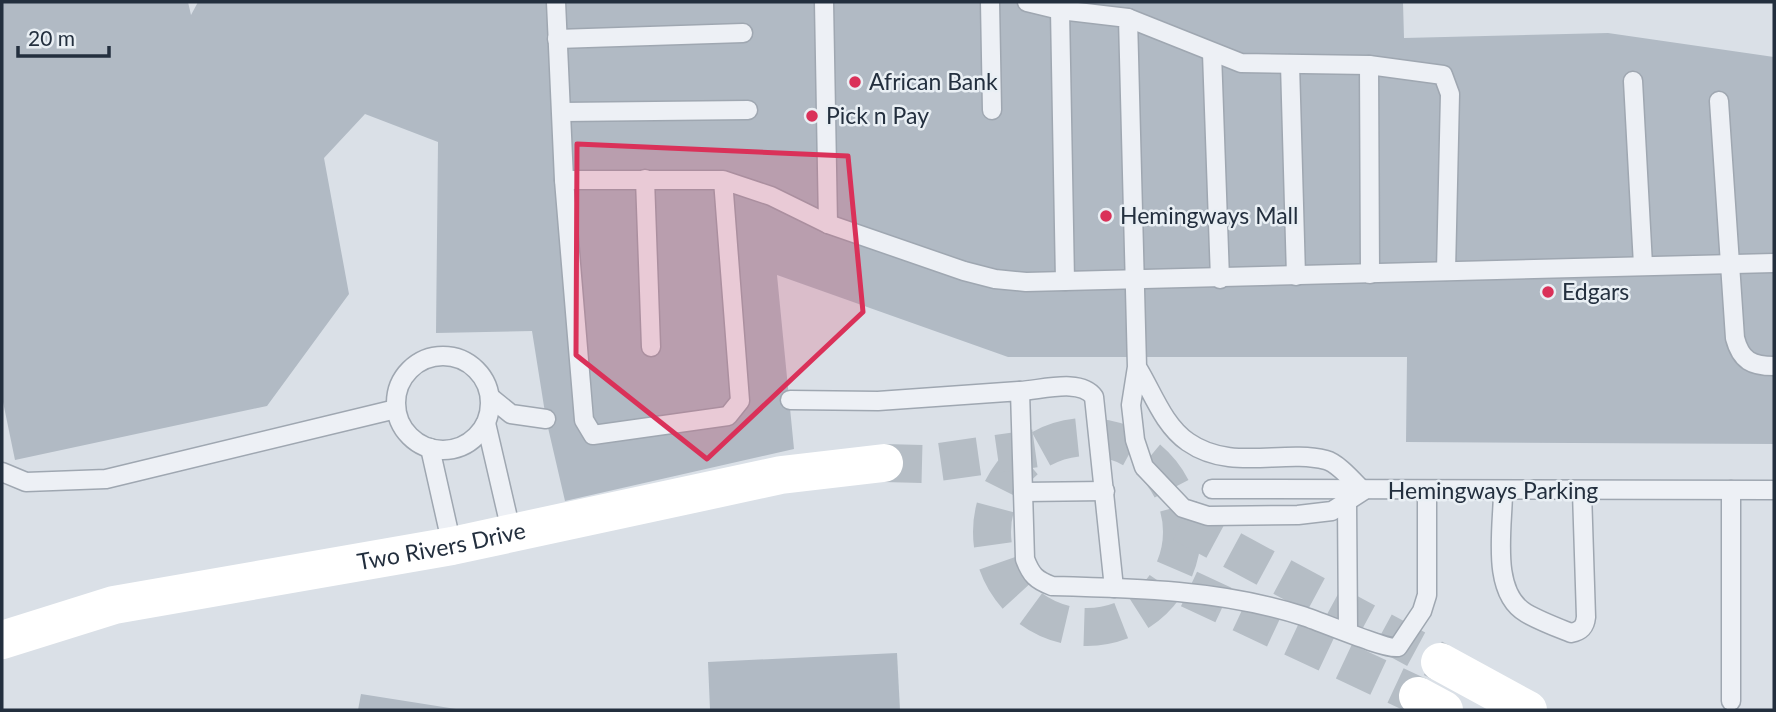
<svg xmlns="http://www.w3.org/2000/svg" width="1776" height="712" font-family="Lato,sans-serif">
	<rect width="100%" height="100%" fill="#dae0e7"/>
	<g fill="#b1bac4">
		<polygon points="2,2 188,2 191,15 198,2 1403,2 1404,38 1608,33 1774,57 1774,444 1406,442 1407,357 1008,357 777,275 794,449 565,501 546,419 532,331 436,333 438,142 365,114 324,158 349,294 267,406 15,460 2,397"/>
		<polygon points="897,653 900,710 710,710 708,662"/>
		<polygon points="361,694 456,709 456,710 358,710"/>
	</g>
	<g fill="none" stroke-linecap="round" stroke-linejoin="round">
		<g stroke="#b5bdc5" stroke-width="38" stroke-dasharray="38 19" stroke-linecap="butt">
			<circle cx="1087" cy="532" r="95"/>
			<polyline points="884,463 925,464 1045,447"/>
			<polyline points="1182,523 1440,662"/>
			<polyline points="1189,589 1418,696"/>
		</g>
		<g stroke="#9fa7b1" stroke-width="21">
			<g id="service">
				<polyline points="556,2 564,180"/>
				<polyline points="824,2 828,224"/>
				<polyline points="990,2 992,110"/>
				<path d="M1027,2L1060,10L1128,18L1137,367L1131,405L1135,440L1144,467L1183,508L1208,516L1298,515L1332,511L1363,491C1354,482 1338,463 1326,460C1282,449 1231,472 1188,442C1163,425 1152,391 1137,367"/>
				<polyline points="1060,10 1065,281"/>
				<polyline points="1128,18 1241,63 1369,65 1443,75 1450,94 1446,271"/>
				<polyline points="557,39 743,33"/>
				<polyline points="1212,53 1220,279"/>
				<polyline points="1290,64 1296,276"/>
				<polyline points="1369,65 1370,274"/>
				<polyline points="1633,81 1643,265"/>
				<path d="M1719,101L1735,338C1741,361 1752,366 1774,366"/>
				<polyline points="562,112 748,110"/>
				<polyline points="645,179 651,347"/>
				<polyline points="723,180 740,401 728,416 593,435 584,420 564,180 723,180 771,196 828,224 964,271 995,279 1026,282 1774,263"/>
				<circle cx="443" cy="403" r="47"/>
				<path d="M1020,391C1041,390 1081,378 1094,397L1114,588"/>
				<polyline points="490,397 511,414 546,419"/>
				<path d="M790,400L878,401L1020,391L1025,559C1031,575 1036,580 1052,586C1135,588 1222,590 1303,616C1319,621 1389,651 1398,647L1422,611L1427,595V491"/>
				<polyline points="486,423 511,531"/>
				<polyline points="430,448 452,546"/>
				<polyline points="2,472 26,482 106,479 396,409"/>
				<polyline points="1212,489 1774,490"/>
				<polyline points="1731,490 1731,701"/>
				<path d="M1503,491C1503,527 1490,592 1526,613C1540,621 1556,627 1571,633C1581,631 1585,627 1586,617L1582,492"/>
				<polyline points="1023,492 1105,491"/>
				<polyline points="1347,502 1348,631"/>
			</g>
		</g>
		<use href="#service" stroke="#edf0f5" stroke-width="18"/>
		<g stroke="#fff" stroke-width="38">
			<path id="s1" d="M2,640L114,605L452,546L781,475L884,463"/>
			<polyline points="1440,662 1528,710"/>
			<polyline points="1418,696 1444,710"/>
		</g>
	</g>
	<path fill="#da3159" fill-opacity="0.2" stroke="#da3159" stroke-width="5" stroke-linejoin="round" d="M577,144L848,156L863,312L707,459L576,355Z"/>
	<g fill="#da3159" stroke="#e9eff4" stroke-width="2.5">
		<circle cx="855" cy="82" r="7"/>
		<circle cx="812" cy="116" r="7"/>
		<circle cx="1106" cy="216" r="7"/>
		<circle cx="1548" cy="292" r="7"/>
	</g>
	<g text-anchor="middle" stroke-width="5" stroke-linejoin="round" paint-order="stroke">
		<g font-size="23" fill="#232f3e" stroke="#e9eff4" text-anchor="start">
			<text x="869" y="90">African Bank</text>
			<text x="826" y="124">Pick n Pay</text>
			<text x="1120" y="224">Hemingways Mall</text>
			<text x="1562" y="300">Edgars</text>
		</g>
		<g font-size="23" fill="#232f3e" stroke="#e9eff4">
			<text x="1493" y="499">Hemingways Parking</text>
			<text dy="8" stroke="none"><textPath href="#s1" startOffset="450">Two Rivers Drive</textPath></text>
		</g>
	</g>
	<rect width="1776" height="712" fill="none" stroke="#232f3e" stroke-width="7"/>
	<path d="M18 46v10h91v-10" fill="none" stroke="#232f3e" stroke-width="3.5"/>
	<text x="28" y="46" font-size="21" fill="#232f3e" stroke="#e9eff4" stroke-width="5" paint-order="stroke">20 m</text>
</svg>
